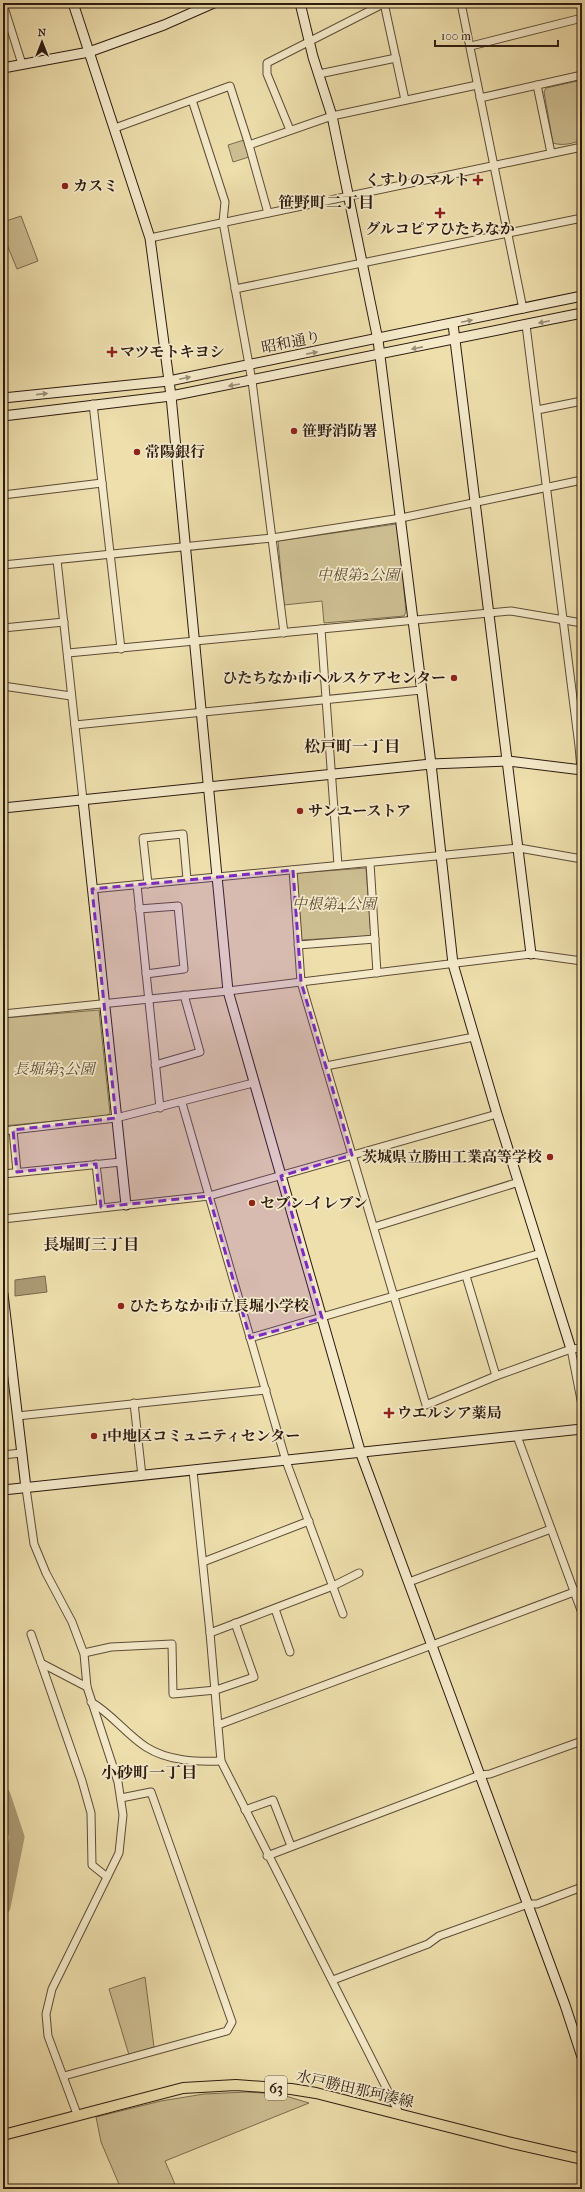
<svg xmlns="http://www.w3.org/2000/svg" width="585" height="2192" font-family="'IM FELL French Canon','Noto Serif JP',serif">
	<rect width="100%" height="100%" fill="#eedfad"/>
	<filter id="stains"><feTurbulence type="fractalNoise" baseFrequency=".005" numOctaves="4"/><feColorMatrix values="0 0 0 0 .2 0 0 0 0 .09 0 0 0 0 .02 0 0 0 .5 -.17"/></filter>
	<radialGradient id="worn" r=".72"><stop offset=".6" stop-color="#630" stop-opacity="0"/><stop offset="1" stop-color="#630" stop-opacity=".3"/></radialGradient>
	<g fill="#cdbe92" stroke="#7c6c50">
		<path d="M582,80L581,139C575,144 561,146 553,143L544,92L546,88Z"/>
		<polygon points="244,140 249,157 233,162 228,145"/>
		<polygon points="21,216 38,261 17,269 3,235 3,222"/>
		<polygon points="396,524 398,527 406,612 404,616 324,623 322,601 284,605 278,541"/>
		<polygon points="366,868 371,936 301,940 297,873"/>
		<polygon points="99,1010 110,1113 106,1116 3,1126 3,1018"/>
		<polygon points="145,1977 154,2047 129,2055 109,1989"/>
		<polygon points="247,2092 279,2094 309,2103 165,2161 177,2189 121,2189 101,2142 96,2117 161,2101 204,2094"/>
	</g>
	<polygon fill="#ac9c77" stroke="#79684d" points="45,1276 47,1292 15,1296 15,1280"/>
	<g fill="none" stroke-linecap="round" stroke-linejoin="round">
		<polyline stroke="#ac9c77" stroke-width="15" points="3,1795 17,1837 3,1907"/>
		<g stroke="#5c4c36" stroke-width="9">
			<g id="street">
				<polyline points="384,3 405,100"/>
				<polyline points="461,3 523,309"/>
				<polyline points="3,4 22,64"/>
				<polyline points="471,46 582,18"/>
				<polyline points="319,74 396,58"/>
				<polyline points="537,85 551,153"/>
				<polyline points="480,98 582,75"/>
				<polyline points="192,100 225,202 223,222 252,381 284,633"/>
				<polyline points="115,128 230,86 249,145"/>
				<polyline points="290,130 267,74 267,63 385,3"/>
				<polyline points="268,213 249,145 332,116 477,85"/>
				<polyline points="150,238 582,147"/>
				<polyline points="235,289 582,218"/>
				<polyline points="526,325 579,746 581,769"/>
				<polyline points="93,404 121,649"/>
				<polyline points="537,410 582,401"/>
				<polyline points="3,495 102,483"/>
				<polyline points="57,560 83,800"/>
				<polyline points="3,565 272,538 401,518 582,480"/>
				<polyline points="3,628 64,622"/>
				<polyline points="321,629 338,865"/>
				<polyline points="68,653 511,611 582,623"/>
				<polyline points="3,686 71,696"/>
				<polyline points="75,725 421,690"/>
				<polyline points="370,863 377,973"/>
				<polyline points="293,870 301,982 426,1405 496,1376 571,1349 582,1348"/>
				<polyline points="148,884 143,838 183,834 187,879"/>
				<polyline points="137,885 160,1108"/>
				<polyline points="92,889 519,848 582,859"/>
				<polyline points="139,909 178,906 184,969 146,974"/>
				<polyline points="298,945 375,939"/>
				<polyline points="3,1014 228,991 531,954 582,961"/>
				<polyline points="155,1065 200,1052 184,995"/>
				<polyline points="326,1066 474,1037"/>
				<polyline points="182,1103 286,1461 343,1614"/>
				<polyline points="13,1130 17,1172"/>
				<polyline points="3,1131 116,1118 253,1083"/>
				<polyline points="96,1164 101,1207"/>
				<polyline points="3,1174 121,1162"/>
				<polyline points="3,1219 209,1196 497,1114"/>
				<polyline points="374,1227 519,1182"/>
				<polyline points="466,1276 496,1376"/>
				<polyline points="250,1338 541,1253"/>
				<polyline points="571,1349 582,1405"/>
				<polyline points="134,1403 142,1476"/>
				<polyline points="17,1416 266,1390"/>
				<polyline points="517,1436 582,1613"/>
				<polyline points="3,1455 21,1453"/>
				<polyline points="193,1471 210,1633 221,1761 400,2115"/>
				<polyline points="26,1488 34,1544 46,1573 72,1622 84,1654 87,1687 118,1782 123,1815 119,1853 52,1989 46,2014 48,2036 77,2114"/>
				<polyline points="203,1562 309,1521"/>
				<polyline points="409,1582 551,1529"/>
				<polyline points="275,1609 290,1652"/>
				<polyline points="210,1633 333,1586 359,1573"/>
				<polyline points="31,1634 82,1781 91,1813 92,1865 107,1877"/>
				<polyline points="84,1653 111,1647 172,1644 173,1694 216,1690 254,1677 235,1623"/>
				<polyline points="41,1663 87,1687"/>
				<path d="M91,1702C112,1714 126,1734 146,1747C168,1761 196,1762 221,1761"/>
				<polyline points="218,1725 582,1589"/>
				<polyline points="245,1810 273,1800 291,1846"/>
				<polyline points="267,1856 480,1775 490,1774 582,1741"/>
				<polyline points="333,1980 428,1944 439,1936 528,1904 537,1904 582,1887"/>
				<polyline points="64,2076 227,2031 232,2022 151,1792 121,1798"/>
			</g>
		</g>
		<g stroke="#2c1b0f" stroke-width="11">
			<g id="secondary">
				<polyline points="73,3 150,238 171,396 228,991 361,1454 565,2005 582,2057"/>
				<polyline points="300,3 313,57 332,116 378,340 431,764 453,964 497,1114 571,1349"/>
				<polyline points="3,68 89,52 164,25 214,3"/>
				<polyline points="453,324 531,954"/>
				<polyline points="3,398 169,381 582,296"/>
				<polyline points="3,416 171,396 582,313"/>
				<polyline points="83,800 126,1205"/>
				<polyline points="3,808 431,764 508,761 582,770"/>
				<polyline points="3,1294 26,1488"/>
				<polyline points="3,1490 582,1429"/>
			</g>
		</g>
		<g stroke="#2c1b0f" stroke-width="12">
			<polyline id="primary" points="3,2135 183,2088 236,2085 291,2089 316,2093 508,2142 582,2159"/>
		</g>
		<use href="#street" stroke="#f4eaca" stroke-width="7"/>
		<use href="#secondary" stroke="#f4eaca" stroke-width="9"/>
		<use href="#primary" stroke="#eedfad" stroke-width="10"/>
	</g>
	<defs><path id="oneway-solid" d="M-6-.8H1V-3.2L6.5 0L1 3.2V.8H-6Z"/></defs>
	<g fill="#9a8d76">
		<use href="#oneway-solid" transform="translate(467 321) rotate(-12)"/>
		<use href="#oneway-solid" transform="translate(544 322) rotate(168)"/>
		<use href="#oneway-solid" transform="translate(417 348) rotate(169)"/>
		<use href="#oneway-solid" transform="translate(312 353) rotate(-11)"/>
		<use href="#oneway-solid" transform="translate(185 378) rotate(-12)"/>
		<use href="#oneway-solid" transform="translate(234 385) rotate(170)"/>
		<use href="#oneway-solid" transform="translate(42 394) rotate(-6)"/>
	</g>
	<path fill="#7b2cbf" fill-opacity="0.2" stroke="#7b2cbf" stroke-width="3" stroke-dasharray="8 5" stroke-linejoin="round" d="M293,870L301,982L352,1155L281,1176L322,1318L250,1338L209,1196L101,1207L96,1164L17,1172L13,1130L116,1118L92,889Z"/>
	<g fill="#8f2418" stroke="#f4eaca" stroke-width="1.5">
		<path d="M476 174h4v4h4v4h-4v4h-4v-4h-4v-4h4z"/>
		<circle cx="65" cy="186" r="4"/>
		<path d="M438 207h4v4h4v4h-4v4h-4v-4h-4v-4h4z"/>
		<path d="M110 346h4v4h4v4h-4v4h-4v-4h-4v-4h4z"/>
		<circle cx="294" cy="431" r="4"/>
		<circle cx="137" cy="452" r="4"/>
		<circle cx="454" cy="678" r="4"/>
		<circle cx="300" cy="811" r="4"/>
		<circle cx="550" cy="1157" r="4"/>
		<circle cx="252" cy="1203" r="4"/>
		<circle cx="121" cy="1306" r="4"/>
		<path d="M387 1407h4v4h4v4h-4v4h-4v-4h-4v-4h4z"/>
		<circle cx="94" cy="1436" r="4"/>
	</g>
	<g text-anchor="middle" stroke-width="3.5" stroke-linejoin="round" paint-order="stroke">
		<rect fill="#f4eaca" stroke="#685947" stroke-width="1" x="265" y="2076" width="22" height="24" rx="3"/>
		<g font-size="14" font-weight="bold" fill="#2c1b0f">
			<text x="276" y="2093">63</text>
		</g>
		<g font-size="15" font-weight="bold" fill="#2c1b0f" stroke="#f4eaca" text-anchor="start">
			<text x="470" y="185" text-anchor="end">くすりのマルト</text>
			<text x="73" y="191">カスミ</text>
			<text x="440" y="234" text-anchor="middle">グルコピアひたちなか</text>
			<text x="120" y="357">マツモトキヨシ</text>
			<text x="302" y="436">笹野消防署</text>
			<text x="145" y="457">常陽銀行</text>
			<text x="446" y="683" text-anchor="end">ひたちなか市ヘルスケアセンター</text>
			<text x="308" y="816">サンユーストア</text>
			<text x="542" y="1162" text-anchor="end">茨城県立勝田工業高等学校</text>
			<text x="260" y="1208">セブン-イレブン</text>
			<text x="129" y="1311">ひたちなか市立長堀小学校</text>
			<text x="397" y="1418">ウエルシア薬局</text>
			<text x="102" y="1441">1中地区コミュニティセンター</text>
		</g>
		<g font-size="15" fill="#2c1b0f" stroke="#f4eaca">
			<text transform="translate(291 342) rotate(-11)" y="5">昭和通り</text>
			<text transform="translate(355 2089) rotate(13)" y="5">水戸勝田那珂湊線</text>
		</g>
		<g font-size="15" font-style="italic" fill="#5c4c36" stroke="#f4eaca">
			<text x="358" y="580">中根第2公園</text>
			<text x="334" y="909">中根第4公園</text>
			<text x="54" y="1074">長堀第3公園</text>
		</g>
		<g font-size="16" font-weight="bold" fill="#2c1b0f" stroke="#f4eaca">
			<text x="326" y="208">笹野町二丁目</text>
			<text x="352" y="752">松戸町一丁目</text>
			<text x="91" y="1250">長堀町三丁目</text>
			<text x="149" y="1778">小砂町一丁目</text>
		</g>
	</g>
	<rect width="585" height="2192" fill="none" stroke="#eedfad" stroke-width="16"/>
	<rect x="4" y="4" width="577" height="2184" fill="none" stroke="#2c1b0f" stroke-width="2"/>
	<rect x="8" y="8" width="569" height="2176" fill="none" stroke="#2c1b0f"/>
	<g transform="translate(42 42)" stroke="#f4eaca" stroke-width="3" paint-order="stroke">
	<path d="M0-3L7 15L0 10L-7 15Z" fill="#2c1b0f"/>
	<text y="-6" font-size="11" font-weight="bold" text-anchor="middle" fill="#2c1b0f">N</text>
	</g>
	<path d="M435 40v6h123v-6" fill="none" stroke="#2c1b0f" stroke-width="2"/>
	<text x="441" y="40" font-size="12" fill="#2c1b0f" stroke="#f4eaca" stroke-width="3" paint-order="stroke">100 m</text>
	<rect width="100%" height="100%" filter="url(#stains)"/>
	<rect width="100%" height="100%" fill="url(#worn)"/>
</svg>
